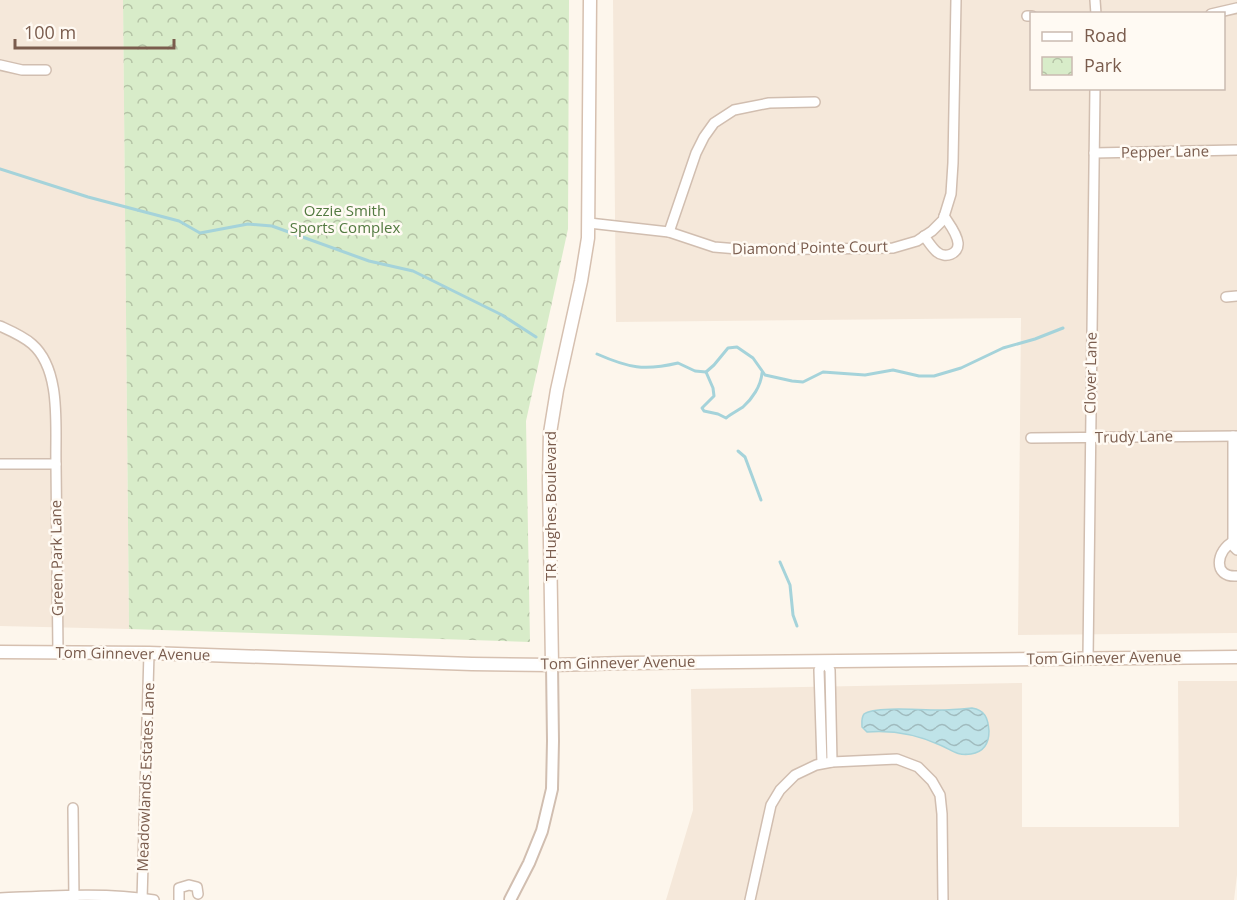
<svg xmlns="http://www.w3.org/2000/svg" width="1237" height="900" font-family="'Open Sans',sans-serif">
	<defs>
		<pattern id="park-crowns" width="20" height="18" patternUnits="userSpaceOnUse" patternTransform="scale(1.5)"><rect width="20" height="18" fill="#d8ecc9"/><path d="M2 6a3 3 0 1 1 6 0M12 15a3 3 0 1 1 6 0" fill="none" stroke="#b4c2a5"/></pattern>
		<pattern id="water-waves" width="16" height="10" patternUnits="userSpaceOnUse" patternTransform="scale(1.5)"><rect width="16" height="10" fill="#bfe3e8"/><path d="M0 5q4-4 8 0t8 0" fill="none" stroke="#a0bbbe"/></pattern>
	</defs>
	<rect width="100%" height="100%" fill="#fdf6ec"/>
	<g fill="#f5e8da" fill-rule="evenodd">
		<polygon points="0,0 123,0 129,629 0,626"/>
		<path d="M613,0H1237V633L1018,635L1021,318L616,322ZM1032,14H1224V88H1032Z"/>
		<polygon points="1178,681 1237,681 1237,875 1234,900 666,900 693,810 691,689 1022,683 1022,827 1179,827"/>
	</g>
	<polygon fill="url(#park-crowns)" points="123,0 569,0 568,229 526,421 530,642 129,629"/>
	<path fill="url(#water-waves)" stroke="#a5d3da" stroke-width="1.5" d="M972,708C985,710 988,718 989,731C989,744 984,752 971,754C956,756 952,750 940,745C918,735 892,730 867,732L862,727C862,723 861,718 864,714C874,706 924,710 939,710C950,710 961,709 972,708Z"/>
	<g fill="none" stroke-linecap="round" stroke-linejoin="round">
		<g stroke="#a5d3da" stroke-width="3">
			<polyline points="0,169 88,197 179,221 200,233 248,224 272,226 369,261 413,271 502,315 536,337"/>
			<path d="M597,354C629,368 644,371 678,363L695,371L706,372L714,365L728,348L737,347L753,358L765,375L792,381L803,382L823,372L865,375L893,370L919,376H934L961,368L1003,348L1035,339L1063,328"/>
			<path d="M706,372L713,388L714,396L702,408L704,411L718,414L726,418C731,414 737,411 743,407C752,399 761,386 762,373"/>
			<polyline points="738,451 745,457 761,500"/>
			<polyline points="780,562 790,585 793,615 797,626"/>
		</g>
		<g stroke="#d1beb0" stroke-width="12">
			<g id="minor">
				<polyline points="1095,0 1096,14"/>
				<polyline points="1211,14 1237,8"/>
				<polyline points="1027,16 1032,16"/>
				<polyline points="0,65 22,70 46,70"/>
				<polyline points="1094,153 1237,150"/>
				<polyline points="589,223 669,232 714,247 750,250 893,248 917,241 932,231 943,220 951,194 953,163 956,0"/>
				<polyline points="669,232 696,153 704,137 714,123 734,110 769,103 815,102"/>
				<path d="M924,236C928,241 932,248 937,252C945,259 959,254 958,243C957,233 949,224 944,216"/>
				<polyline points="1226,297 1237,296"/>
				<path d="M0,326C11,331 23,336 32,344C62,370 55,428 56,464H0"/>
				<polyline points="1233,436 1233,540 1234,547 1237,550"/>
				<polyline points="1031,438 1237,436"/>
				<polyline points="56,464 58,653"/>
				<path d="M1234,541C1216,550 1212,578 1237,576"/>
				<polyline points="1088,658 1095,88"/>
				<polyline points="822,763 819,670 824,661 830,670 832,762"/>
				<polyline points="73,808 74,900"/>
				<path d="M0,898C51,896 104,892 154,900"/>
				<polyline points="142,900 149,653"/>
				<polyline points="179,900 179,888 189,885 197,887 198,894"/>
				<polyline points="750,900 771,805 780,790 795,775 816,765 832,762 897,759 918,767 932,781 940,795 942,814 943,900"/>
			</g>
		</g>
		<g stroke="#d1beb0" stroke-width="14">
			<polyline id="tertiary" points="510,900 529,863 542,831 552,789 553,741 552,665"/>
		</g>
		<g stroke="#d6c0b0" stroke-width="15">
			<g id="secondary">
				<polyline points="0,652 149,653 472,664 552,665 626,663 1237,657"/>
				<polyline points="552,665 549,480 550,433 557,390 581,281 588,238 590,0"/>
			</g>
		</g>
		<use href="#minor" stroke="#fff" stroke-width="9"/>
		<use href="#tertiary" stroke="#fff" stroke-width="10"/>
		<use href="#secondary" stroke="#fff" stroke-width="12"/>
	</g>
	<g text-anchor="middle" stroke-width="5" stroke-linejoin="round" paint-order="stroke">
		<g font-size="15" fill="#7a5c4d" stroke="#fffaf3">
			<text transform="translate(1165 152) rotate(-1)" y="5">Pepper Lane</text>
			<text transform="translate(810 248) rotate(-1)" y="5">Diamond Pointe Court</text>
			<text transform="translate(1091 373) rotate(-89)" y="5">Clover Lane</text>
			<text transform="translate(1134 437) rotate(-1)" y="5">Trudy Lane</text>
			<text transform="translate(551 506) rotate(-90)" y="5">TR Hughes Boulevard</text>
			<text transform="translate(57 558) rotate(-91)" y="5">Green Park Lane</text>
			<text transform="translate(133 654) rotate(1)" y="5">Tom Ginnever Avenue</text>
			<text transform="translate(1104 658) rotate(-1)" y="5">Tom Ginnever Avenue</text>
			<text transform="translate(618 663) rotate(-1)" y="5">Tom Ginnever Avenue</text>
			<text transform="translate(146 777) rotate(-88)" y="5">Meadowlands Estates Lane</text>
		</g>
		<g font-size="15" fill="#537a41" stroke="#fffaf3">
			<text x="345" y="216">Ozzie Smith<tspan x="345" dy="17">Sports Complex</tspan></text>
		</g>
	</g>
	<rect x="1030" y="12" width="195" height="78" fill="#fffaf3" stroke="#cabbb1" stroke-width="1.5"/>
	<rect x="1042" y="32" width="30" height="9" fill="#ffffff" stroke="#cabbb1" stroke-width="1.5"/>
	<text x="1084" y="42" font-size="18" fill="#7a5c4d">Road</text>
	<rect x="1042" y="57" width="30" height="18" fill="url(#park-crowns)" stroke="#cabbb1" stroke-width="1.5"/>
	<text x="1084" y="72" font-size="18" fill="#7a5c4d">Park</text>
	<path d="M15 39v9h159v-9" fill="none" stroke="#7a5c4d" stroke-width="3"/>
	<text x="24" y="39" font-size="18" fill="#7a5c4d" stroke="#fffaf3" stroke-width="4.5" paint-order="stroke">100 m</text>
</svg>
